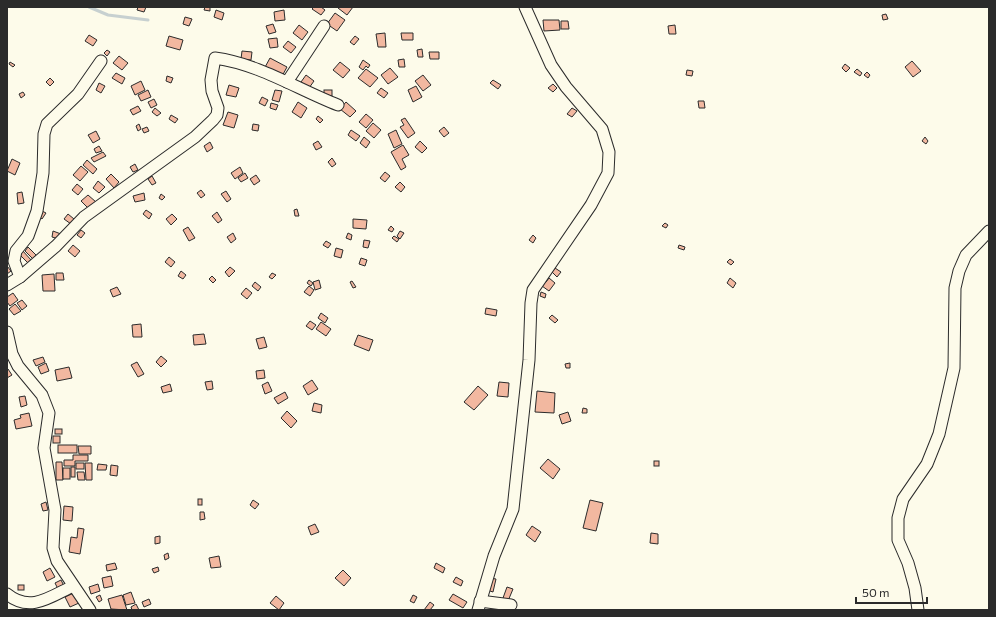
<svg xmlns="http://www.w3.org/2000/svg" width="996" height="617" font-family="Commissioner,sans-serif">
	<rect width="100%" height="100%" fill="#fdfbea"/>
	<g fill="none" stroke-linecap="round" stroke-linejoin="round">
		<polyline stroke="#c7d0d0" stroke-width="3" points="89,7 108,15 148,20"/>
	</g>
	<g fill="#f2b8a0" stroke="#2b2b2b">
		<polygon points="138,7 146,7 144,12 137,10"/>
		<polygon points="205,7 210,7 210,11 204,10"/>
		<polygon points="314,7 321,7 325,10 321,15 312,9"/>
		<polygon points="339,7 353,7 347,15 338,8"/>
		<polygon points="216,10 224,13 222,20 214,17"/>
		<polygon points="284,10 285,20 275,21 274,12"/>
		<polygon points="335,13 345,20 337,31 327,24"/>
		<polygon points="886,14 888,19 883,20 882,15"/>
		<polygon points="185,17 192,19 189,26 183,24"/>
		<polygon points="543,20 559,20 560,30 544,31"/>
		<polygon points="561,21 568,21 569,29 561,29"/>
		<polygon points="273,24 276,32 269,34 266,26"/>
		<polygon points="299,25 308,32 302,40 293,33"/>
		<polygon points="675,25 676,34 669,34 668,26"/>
		<polygon points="385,33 386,47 378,47 376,34"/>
		<polygon points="401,33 413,33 413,40 402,40"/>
		<polygon points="89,35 97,40 93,46 85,41"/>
		<polygon points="169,36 183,40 180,50 166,46"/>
		<polygon points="355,36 359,39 354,45 350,42"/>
		<polygon points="277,38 278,47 270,48 268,39"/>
		<polygon points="288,41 296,47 291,53 283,47"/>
		<polygon points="422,49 423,57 418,57 417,50"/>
		<polygon points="107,50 110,52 107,56 104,53"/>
		<polygon points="242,51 252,52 251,60 241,59"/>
		<polygon points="429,52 439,52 439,59 430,59"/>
		<polygon points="119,56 128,63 122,70 113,63"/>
		<polygon points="270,58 287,67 281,78 264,69"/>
		<polygon points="404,59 405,67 399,67 398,60"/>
		<polygon points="363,60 370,65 368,68 366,66 363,70 359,67"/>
		<polygon points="912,61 921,71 913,77 905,67"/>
		<polygon points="10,62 15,65 13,67 9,64"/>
		<polygon points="340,62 350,70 343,78 333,70"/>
		<polygon points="845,64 850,68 846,72 842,68"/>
		<polygon points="390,68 398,77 388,84 381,75"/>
		<polygon points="366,69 378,78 370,87 358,78"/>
		<polygon points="857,69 862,73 860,76 854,72"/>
		<polygon points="687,70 693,71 692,76 686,75"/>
		<polygon points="867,72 870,75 868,78 864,75"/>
		<polygon points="116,73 125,78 122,84 112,78"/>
		<polygon points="306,75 314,81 309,88 301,82"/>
		<polygon points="423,75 431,85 423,91 415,81"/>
		<polygon points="167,76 173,78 171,83 166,81"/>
		<polygon points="50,78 54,82 50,86 46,82"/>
		<polygon points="493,80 501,85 498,89 490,83"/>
		<polygon points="141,81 145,90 135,95 131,86"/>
		<polygon points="99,83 105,86 101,93 96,90"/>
		<polygon points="553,84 557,88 553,92 548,88"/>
		<polygon points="229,85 239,88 236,97 226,95"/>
		<polygon points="416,86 422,97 413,102 408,90"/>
		<polygon points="381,88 388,93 384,98 377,93"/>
		<polygon points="148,90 151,97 141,101 138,95"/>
		<polygon points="275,90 282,91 279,102 272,100"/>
		<rect x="324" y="90" width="8" height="6"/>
		<polygon points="23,92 25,95 21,98 19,94"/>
		<polygon points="262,97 268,100 265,106 259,103"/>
		<polygon points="154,99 157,105 151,108 148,102"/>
		<polygon points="698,101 704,101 705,108 699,108"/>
		<polygon points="298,102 307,108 301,118 292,112"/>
		<polygon points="346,102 356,111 350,117 340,109"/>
		<polygon points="271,103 278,105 276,110 270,108"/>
		<polygon points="138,106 141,111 133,115 130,110"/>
		<polygon points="155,108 161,113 157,116 152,112"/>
		<polygon points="572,108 577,111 572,117 567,114"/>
		<polygon points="228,112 238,115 234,128 223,125"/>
		<polygon points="366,114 373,120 366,128 359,122"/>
		<polygon points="171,115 178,119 175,123 169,119"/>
		<polygon points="318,116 323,120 320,123 316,119"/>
		<polygon points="405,118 415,133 408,138 400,127 404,125 401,120"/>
		<polygon points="373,123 381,130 374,138 366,131"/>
		<polygon points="139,124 141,129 138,131 136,126"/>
		<polygon points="253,124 259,125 258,131 252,130"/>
		<polygon points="147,127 149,131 144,133 142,129"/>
		<polygon points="444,127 449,133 444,137 439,131"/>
		<polygon points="351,130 360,136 356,141 348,135"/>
		<polygon points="396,130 402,144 394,148 388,134"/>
		<polygon points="96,131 100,139 93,143 88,135"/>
		<polygon points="364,137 370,142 366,148 360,143"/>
		<polygon points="925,137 928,141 926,144 922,141"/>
		<polygon points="318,141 322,147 316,150 313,144"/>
		<polygon points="420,141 427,148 422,153 415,147"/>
		<polygon points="210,142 213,148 207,152 204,146"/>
		<polygon points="403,145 409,155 402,159 406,167 401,170 391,152"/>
		<polygon points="99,146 102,151 96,153 94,149"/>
		<polygon points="103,152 106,156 94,162 91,158"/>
		<polygon points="332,158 336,164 332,167 328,162"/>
		<polygon points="12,159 20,163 15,175 7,171"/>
		<polygon points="87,160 97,169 93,174 83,165"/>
		<polygon points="135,164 138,170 133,172 130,167"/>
		<polygon points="81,166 88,172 80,181 73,175"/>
		<polygon points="240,167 243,173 235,179 231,173"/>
		<polygon points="385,172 390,176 385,182 380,178"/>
		<polygon points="245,173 248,178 241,182 238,178"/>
		<polygon points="111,174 119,182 114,188 106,179"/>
		<polygon points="256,175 260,181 254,185 250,179"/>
		<polygon points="152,176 156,183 152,185 148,179"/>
		<polygon points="98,181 105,187 99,193 93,188"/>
		<polygon points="400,182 405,187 401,192 395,187"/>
		<polygon points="77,184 83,189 78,195 72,190"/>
		<polygon points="201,190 205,195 201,198 197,193"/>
		<polygon points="226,191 231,199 227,202 221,194"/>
		<polygon points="22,192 24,203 18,204 17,193"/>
		<polygon points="144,193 145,200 135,202 133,196"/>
		<polygon points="161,194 165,197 162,200 159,198"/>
		<polygon points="88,195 96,202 89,209 81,201"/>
		<polygon points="297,209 299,216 295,216 294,210"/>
		<polygon points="40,210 46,213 42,219 37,215"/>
		<polygon points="146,210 152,214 149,219 143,214"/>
		<polygon points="217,212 222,220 218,223 212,216"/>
		<polygon points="68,214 74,219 71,224 64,219"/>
		<polygon points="172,214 177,219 171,225 166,219"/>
		<polygon points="353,219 367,220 366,229 353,228"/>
		<polygon points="665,223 668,225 666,228 662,226"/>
		<polygon points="391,226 394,229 392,232 388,230"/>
		<polygon points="188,227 195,238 189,241 183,230"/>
		<polygon points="81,230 85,233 81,238 77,235"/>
		<polygon points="53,231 61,234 59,239 52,237"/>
		<polygon points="400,231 404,233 400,239 397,236"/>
		<polygon points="233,233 236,239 231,243 227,237"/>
		<polygon points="348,233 352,235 351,240 346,238"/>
		<polygon points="533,235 536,238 533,243 529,240"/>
		<polygon points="394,236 399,239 397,242 392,238"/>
		<polygon points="364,240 370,241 368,248 363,247"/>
		<polygon points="326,241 331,244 328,248 323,245"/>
		<polygon points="73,245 80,251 75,257 68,251"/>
		<polygon points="679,245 685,247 684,250 678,248"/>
		<polygon points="28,247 36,255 33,259 25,251"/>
		<polygon points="336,248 343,250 341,258 334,256"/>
		<polygon points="22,250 32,261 29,264 19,254"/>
		<polygon points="169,257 175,262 171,267 165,262"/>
		<polygon points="361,258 367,260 365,266 359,264"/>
		<polygon points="730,259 734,262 731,265 727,262"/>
		<polygon points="7,266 11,271 7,274"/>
		<polygon points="230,267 235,271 229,277 225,272"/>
		<polygon points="555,268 561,272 557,277 552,272"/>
		<polygon points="181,271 186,275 183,279 178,276"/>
		<polygon points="56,273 63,273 64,280 56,280"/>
		<polygon points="272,273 276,275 272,279 269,277"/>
		<polygon points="54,274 55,291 43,291 42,275"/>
		<polygon points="212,276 216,280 213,283 209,279"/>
		<polygon points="549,278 555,283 549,291 542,286 541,288 539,286 543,280 546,282"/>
		<polygon points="730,278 736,283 733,288 727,283"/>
		<polygon points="309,280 313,283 311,286 307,283"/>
		<polygon points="319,280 321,288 315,290 313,282"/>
		<polygon points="352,281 356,287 353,288 350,282"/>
		<polygon points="255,282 261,287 258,291 252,286"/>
		<polygon points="309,286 314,290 310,296 304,292"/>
		<polygon points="117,287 121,294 113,297 110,290"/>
		<polygon points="246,288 252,293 247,299 241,294"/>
		<polygon points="541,292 546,294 545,298 540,296"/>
		<polygon points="13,293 18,300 10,306 7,302 7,297"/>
		<polygon points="22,300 27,306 22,310 17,303"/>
		<polygon points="15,304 21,311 14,315 9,309"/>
		<polygon points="486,308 497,310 496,316 485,314"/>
		<polygon points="321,313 328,318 325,323 318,318"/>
		<polygon points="552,315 558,320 555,323 549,318"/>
		<polygon points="310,321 316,325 312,330 306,326"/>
		<polygon points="321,322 331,329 326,336 316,329"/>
		<polygon points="141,324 142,337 133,337 132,325"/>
		<polygon points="204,334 206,344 194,345 193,335"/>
		<polygon points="358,335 373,340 369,351 354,345"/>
		<polygon points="264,337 267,347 259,349 256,339"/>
		<polygon points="161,356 167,361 161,367 156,362"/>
		<polygon points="43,357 45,362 36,366 33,360"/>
		<polygon points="137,362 144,374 138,377 131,365"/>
		<polygon points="46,363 49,371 41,374 38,367"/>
		<polygon points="570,363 570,368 566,368 565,364"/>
		<polygon points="69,367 72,378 57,381 55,370"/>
		<polygon points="8,369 12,375 7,378 7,370"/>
		<polygon points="264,370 265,378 257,379 256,371"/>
		<polygon points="312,380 318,389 308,395 303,386"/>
		<polygon points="212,381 213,389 207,390 205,382"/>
		<polygon points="268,382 272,391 265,394 262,385"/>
		<polygon points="499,382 509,383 508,397 497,396"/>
		<polygon points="170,384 172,391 163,393 161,387"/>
		<polygon points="478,386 488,395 474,410 464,402"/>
		<polygon points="537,391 555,393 554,413 535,412"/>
		<polygon points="285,392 288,398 278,404 274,398"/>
		<polygon points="25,396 27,405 21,407 19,397"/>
		<polygon points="314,403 322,405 321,413 312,411"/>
		<polygon points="583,408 587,409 587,413 582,413"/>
		<polygon points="287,411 297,421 291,428 281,418"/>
		<polygon points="568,412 571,421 562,424 559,415"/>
		<polygon points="29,413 32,426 16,429 14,420 21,418 20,415"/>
		<rect x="55" y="429" width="7" height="5"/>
		<rect x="53" y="436" width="7" height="7"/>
		<rect x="58" y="445" width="19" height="8"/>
		<polygon points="78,446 91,446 91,454 79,454"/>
		<polygon points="73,455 88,455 88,461 75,461 75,466 64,466 64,460 73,460"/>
		<polygon points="548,459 560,469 553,479 540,468"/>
		<rect x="654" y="461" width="5" height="5"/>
		<polygon points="56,462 62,462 63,480 56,480"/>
		<rect x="76" y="463" width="8" height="6"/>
		<polygon points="85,463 92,463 92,480 86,480"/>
		<polygon points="98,464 107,465 106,470 97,470"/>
		<polygon points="111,465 118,466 117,476 110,475"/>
		<rect x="71" y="467" width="4" height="10"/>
		<rect x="63" y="468" width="7" height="11"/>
		<polygon points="77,472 84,472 85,480 78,480"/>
		<rect x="198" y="499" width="4" height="6"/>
		<polygon points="253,500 259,504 255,509 250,505"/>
		<polygon points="590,500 603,503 596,531 583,528"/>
		<polygon points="46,502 48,510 43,511 41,504"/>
		<polygon points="64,506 73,507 72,521 63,520"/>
		<polygon points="200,512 204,512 205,519 200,520"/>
		<polygon points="315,524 319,532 311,535 308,527"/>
		<polygon points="532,526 541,532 535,542 526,535"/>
		<polygon points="78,528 84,529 80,554 69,552 71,537 77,538"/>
		<polygon points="651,533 658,534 658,544 650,543"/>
		<polygon points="160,536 160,543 155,544 155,537"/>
		<polygon points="168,553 169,558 165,560 164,555"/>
		<polygon points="219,556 221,567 211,568 209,558"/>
		<polygon points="115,563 117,569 107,571 106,565"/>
		<polygon points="436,563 445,568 443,573 434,568"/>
		<polygon points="158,567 159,571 154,573 152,569"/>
		<polygon points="50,568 55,577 47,581 43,572"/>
		<polygon points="343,570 351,578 344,586 335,578"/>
		<polygon points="111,576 113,586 104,588 102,578"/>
		<polygon points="456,577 463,581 461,586 453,582"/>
		<polygon points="490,578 496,579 493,592 487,590"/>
		<polygon points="61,580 64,586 58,589 55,583"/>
		<polygon points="98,584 100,591 91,594 89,587"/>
		<rect x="18" y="585" width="6" height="5"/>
		<polygon points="507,587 513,589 508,601 503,598"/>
		<polygon points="131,592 135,603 126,605 123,595"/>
		<polygon points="74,593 79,603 70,607 65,597"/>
		<polygon points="453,594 467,602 463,608 449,600"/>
		<polygon points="100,595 102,600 99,602 96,597"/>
		<polygon points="122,595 127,610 111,609 108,599"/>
		<polygon points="413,595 417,597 414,603 410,601"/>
		<polygon points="276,596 284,603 279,610 270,603"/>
		<polygon points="149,599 151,604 144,607 142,602"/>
		<polygon points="430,602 434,605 430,610 424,610"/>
		<polygon points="136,604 139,610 132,610 131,607"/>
	</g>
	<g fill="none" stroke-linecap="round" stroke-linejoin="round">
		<g stroke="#2b2b2b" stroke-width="13">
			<g id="minor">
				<polyline points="287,82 324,26"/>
				<polyline points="20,277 14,261 16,251 28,236 37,211 43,173 44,134 47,124 78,94 101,61"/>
				<path d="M7,285L20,277L56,246L84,217L195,137L213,120L217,115L218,108L212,91L211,80L215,58C259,64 297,89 338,105"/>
				<polyline points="7,332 12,354 18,366 42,395 49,413 44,448 55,510 53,548 57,561 90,610"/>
				<path d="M7,594C30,613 50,597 73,586"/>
				<polyline points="480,601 511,605"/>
				<polyline points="478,610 494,556 513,509 529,360 531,303 533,290 591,205 608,173 609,152 602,129 566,87 551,65 525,7"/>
				<polyline points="918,610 915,588 908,563 898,540 898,518 903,499 927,464 939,434 954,368 955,288 959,271 966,255 989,231"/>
			</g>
		</g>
		<use href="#minor" stroke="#fdfbea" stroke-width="11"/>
	</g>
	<rect width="996" height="617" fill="none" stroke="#2b2b2b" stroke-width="16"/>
	<path d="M856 597v6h71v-6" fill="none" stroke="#2b2b2b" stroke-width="2"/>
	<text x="862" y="597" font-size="12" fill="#2b2b2b" stroke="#fdfbea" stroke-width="3" paint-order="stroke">50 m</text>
</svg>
